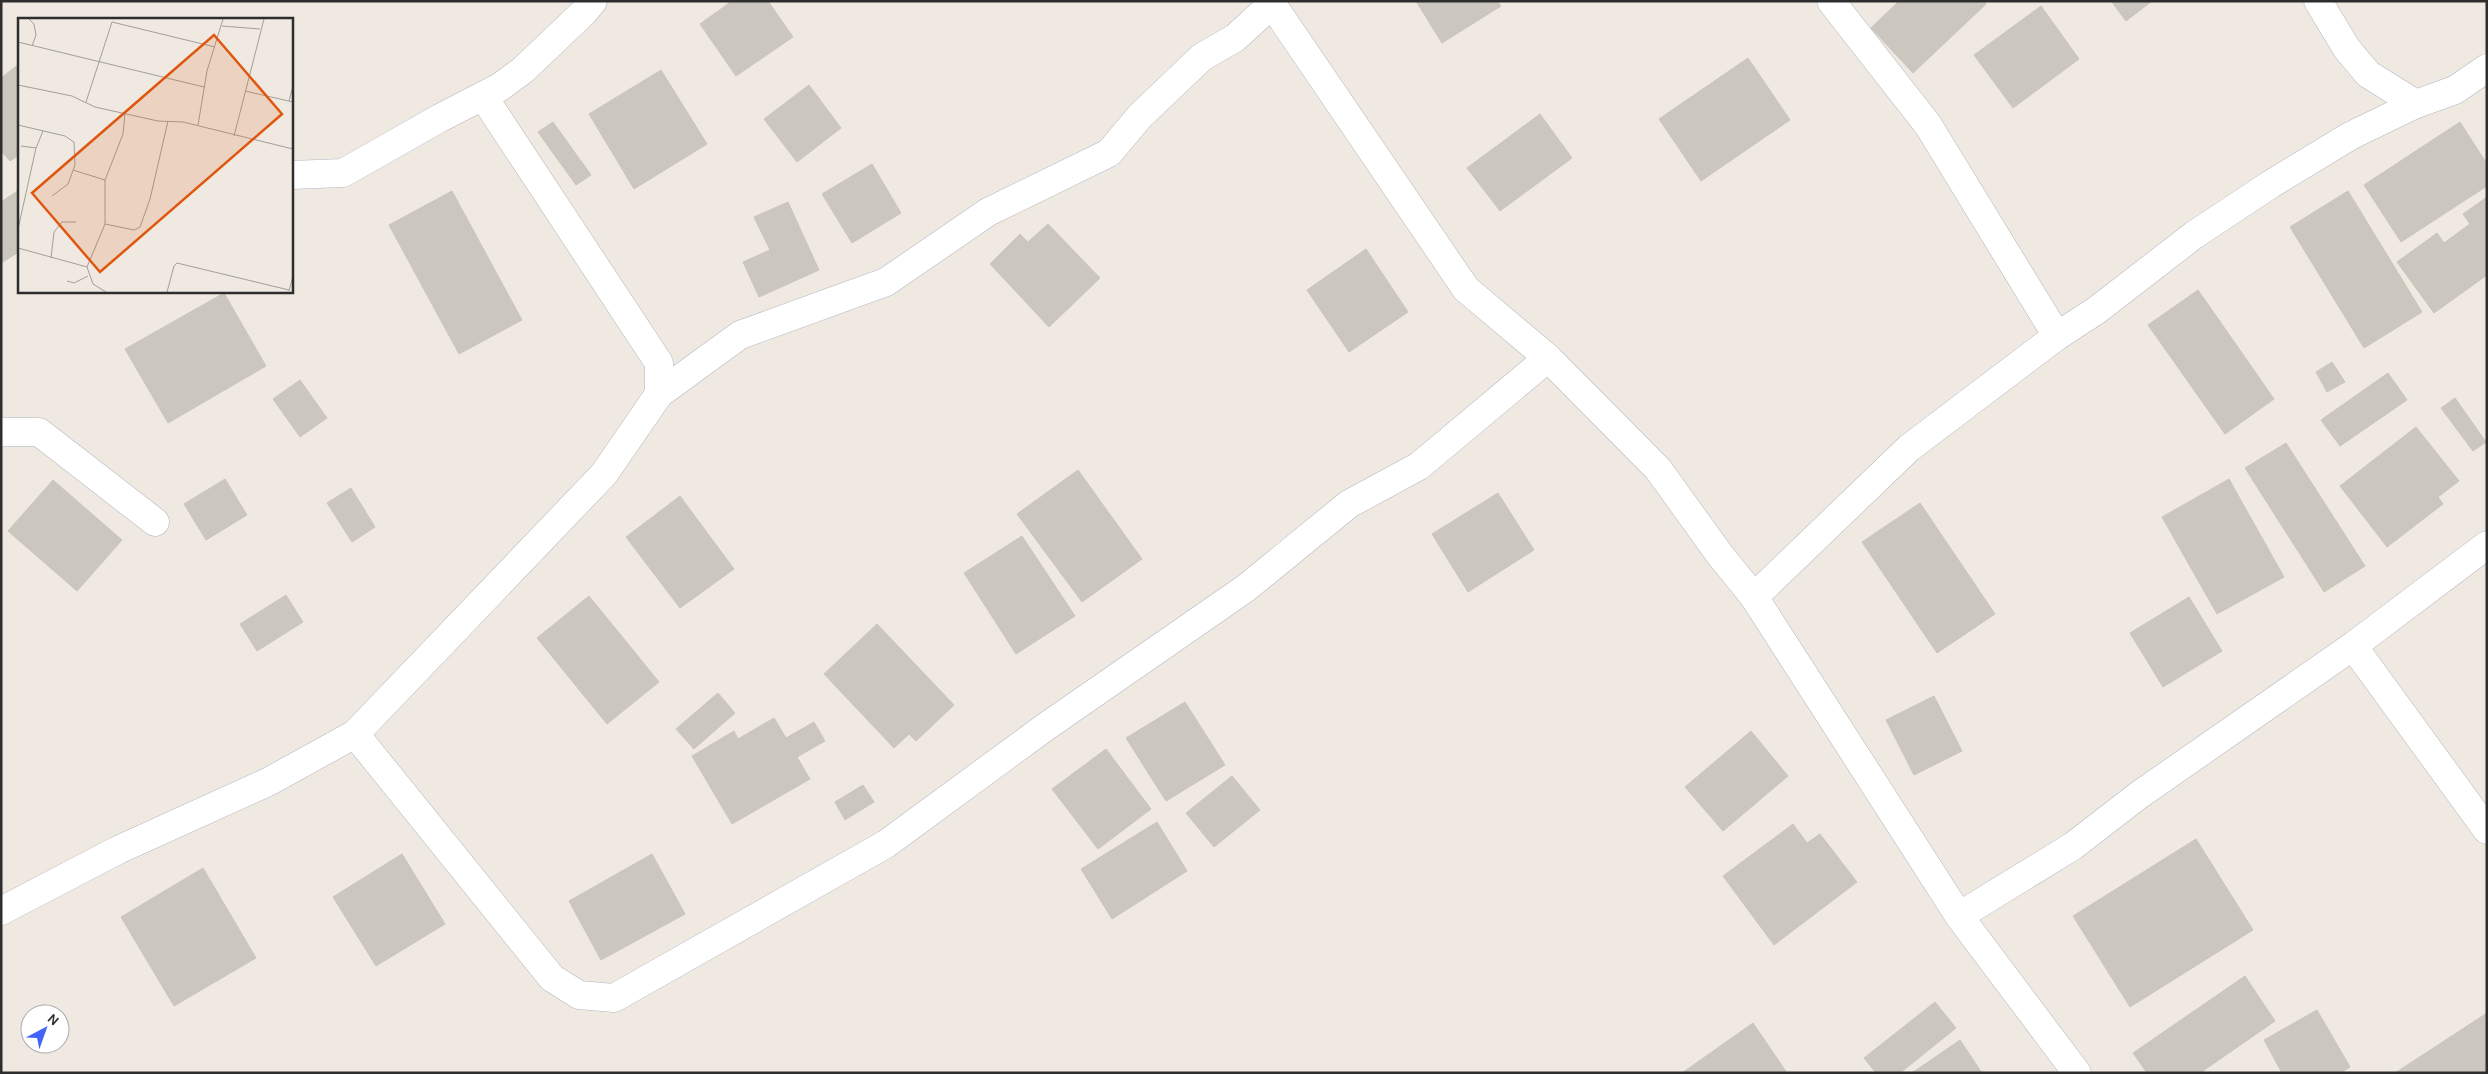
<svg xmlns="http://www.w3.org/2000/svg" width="2488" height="1074" font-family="Karla,sans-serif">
	<rect width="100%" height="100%" fill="#efe9e1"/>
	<g fill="#cbc7bf" stroke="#cbc5ba">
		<polygon points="732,1 768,1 793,37 736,76 700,24"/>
		<polygon points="1416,1 1497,1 1501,6 1442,43"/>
		<polygon points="1899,1 1983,1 1986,4 1913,73 1871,28"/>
		<polygon points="2114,1 2152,1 2126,21 2112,2"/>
		<polygon points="2041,6 2079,59 2013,108 1974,55"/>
		<polygon points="1748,58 1790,120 1701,181 1659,119"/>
		<polygon points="19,64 19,155 10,161 1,151 1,78"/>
		<polygon points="661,70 707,144 634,189 589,114"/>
		<polygon points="809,85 841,128 797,162 764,119"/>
		<polygon points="1540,114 1572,158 1500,211 1467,168"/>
		<polygon points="553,122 591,175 576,185 538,132"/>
		<polygon points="2460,122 2487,164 2487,186 2401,242 2364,185"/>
		<polygon points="872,164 901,213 852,243 822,194"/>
		<polygon points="19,190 19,252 1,263 1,202"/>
		<polygon points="452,191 522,320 459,354 389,225"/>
		<polygon points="2348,191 2422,312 2364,348 2290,227"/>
		<polygon points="2487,197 2487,275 2434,313 2397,262 2437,233 2444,243 2470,224 2463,214"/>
		<polygon points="788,202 819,270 759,297 743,262 770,250 754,217"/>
		<polygon points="1048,224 1100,278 1049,327 990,264 1020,234 1028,242"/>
		<polygon points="1366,249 1408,312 1349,352 1307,290"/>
		<polygon points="2198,290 2274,399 2225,434 2148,325"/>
		<polygon points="224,293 266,366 168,423 125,349"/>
		<polygon points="2332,362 2345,382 2327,392 2316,372"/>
		<polygon points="2388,373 2407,400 2340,446 2321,420"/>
		<polygon points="300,380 327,418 300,437 273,399"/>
		<polygon points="2455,398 2486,442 2473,451 2441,408"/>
		<polygon points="2416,427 2459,481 2438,497 2443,504 2387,547 2340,486"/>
		<polygon points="2286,443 2365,566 2324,592 2245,468"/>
		<polygon points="1078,470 1142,559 1082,602 1017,514"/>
		<polygon points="225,479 247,515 206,540 184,504"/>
		<polygon points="2229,479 2284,577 2217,614 2162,517"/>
		<polygon points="53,480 122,540 77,591 8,531"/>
		<polygon points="351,488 375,527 352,542 327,503"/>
		<polygon points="1498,493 1534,550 1468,592 1432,534"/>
		<polygon points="680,496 734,569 680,608 626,537"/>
		<polygon points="1920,503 1995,614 1937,653 1862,542"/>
		<polygon points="1022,536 1075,616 1016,654 964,573"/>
		<polygon points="286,595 303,622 257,651 240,624"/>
		<polygon points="589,596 659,682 607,724 537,638"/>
		<polygon points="2189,597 2222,651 2163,687 2130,633"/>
		<polygon points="877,624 954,705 916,741 909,734 894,748 824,674"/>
		<polygon points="718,693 735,713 694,749 676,729"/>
		<polygon points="1934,696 1962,751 1914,775 1886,720"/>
		<polygon points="1185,702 1225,765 1166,801 1126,738"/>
		<polygon points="774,718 786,738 814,722 825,741 797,757 810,779 732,824 692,756 734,731 738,739"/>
		<polygon points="1751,731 1788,776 1723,831 1685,787"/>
		<polygon points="1106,749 1151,809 1098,849 1052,789"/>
		<polygon points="1232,776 1260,810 1214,847 1186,813"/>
		<polygon points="863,785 874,802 845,820 835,802"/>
		<polygon points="1157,822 1187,871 1112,919 1081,869"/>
		<polygon points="1793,824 1807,843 1820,834 1857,882 1774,945 1723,876"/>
		<polygon points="2196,839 2253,930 2130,1007 2073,916"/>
		<polygon points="402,854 445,924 376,966 333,897"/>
		<polygon points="652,854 685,914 601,960 569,901"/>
		<polygon points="203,868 256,958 174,1006 121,917"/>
		<polygon points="2245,976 2275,1021 2200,1073 2147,1073 2133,1053"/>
		<polygon points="1935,1002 1956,1028 1900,1073 1876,1073 1864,1058"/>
		<polygon points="2317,1010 2350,1067 2340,1073 2282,1073 2264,1040"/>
		<polygon points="2487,1013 2487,1073 2395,1073"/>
		<polygon points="1753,1023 1787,1073 1682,1073"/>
		<polygon points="1960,1040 1982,1073 1912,1073"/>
	</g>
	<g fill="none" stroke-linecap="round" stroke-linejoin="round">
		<g stroke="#b4b7c1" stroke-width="29">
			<g id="minor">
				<polyline points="1270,1 1466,289 1548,358 1658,469 1720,555 1754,597 1959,916 2077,1073"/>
				<polyline points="1831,1 1928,125 2057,336"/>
				<polyline points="2318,1 2347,49 2368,74 2416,104"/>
				<polyline points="291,175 343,173 440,118 500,87 523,70 584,12 593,1"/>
				<polyline points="659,394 740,335 886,282 988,212 1109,153 1140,116 1202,57 1235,38 1272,4"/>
				<polyline points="1,432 39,432 155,522"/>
				<polyline points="1754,597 1909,448 2057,336 2097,310 2194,235 2271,184 2350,136 2416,104 2455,90 2487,68"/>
				<polyline points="2353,646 2487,830"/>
				<polyline points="355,734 552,978 579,995 614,998 886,844 1044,728 1246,588 1349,504 1419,466 1548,358"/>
				<polyline points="1,911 118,850 268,782 355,734 604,474 659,394 659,363 483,96"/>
				<polyline points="1959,916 2073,846 2139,795 2353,646 2487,545"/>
			</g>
		</g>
		<use href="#minor" stroke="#fff" stroke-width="28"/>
	</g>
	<g transform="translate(18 18)">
		<rect width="275" height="275" fill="#efe9e1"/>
		<path fill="none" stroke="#a29e99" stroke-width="1" d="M11,1L16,6L18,17L14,28M204,8L242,11M0,24L186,69M0,67L54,78L77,89L140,103L165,104L275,131M227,73L275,84M271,83L275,68M68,84L94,4L197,29M0,107L47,118L56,124L57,147L50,166L34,178M180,107L189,53L205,1M216,118L246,1M3,128L18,130M55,152L87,162V206L69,249M87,162L105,116L107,95M87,206L116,212L122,209L132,181L150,103M0,211L18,130L25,113M0,230L69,249L75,266L88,274M33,240L36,214L44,204H58M49,263L56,265L70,258M271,273L275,258M149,274L156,248L159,245L271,272"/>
		<path fill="#df570e" fill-opacity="0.15" stroke="#df570e" stroke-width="2.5" d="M196,17L264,96L82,254L14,175Z"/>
		<rect width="275" height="275" fill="none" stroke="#2e2e2e" stroke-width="2.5"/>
	</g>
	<rect width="2488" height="1074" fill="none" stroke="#2e2e2e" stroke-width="5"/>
	<g transform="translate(45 1029) rotate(41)"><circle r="24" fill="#ffffff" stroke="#ababab"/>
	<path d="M0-4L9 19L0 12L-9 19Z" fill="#4264fb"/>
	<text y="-8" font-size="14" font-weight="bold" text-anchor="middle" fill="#2e2e2e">N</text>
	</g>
</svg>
